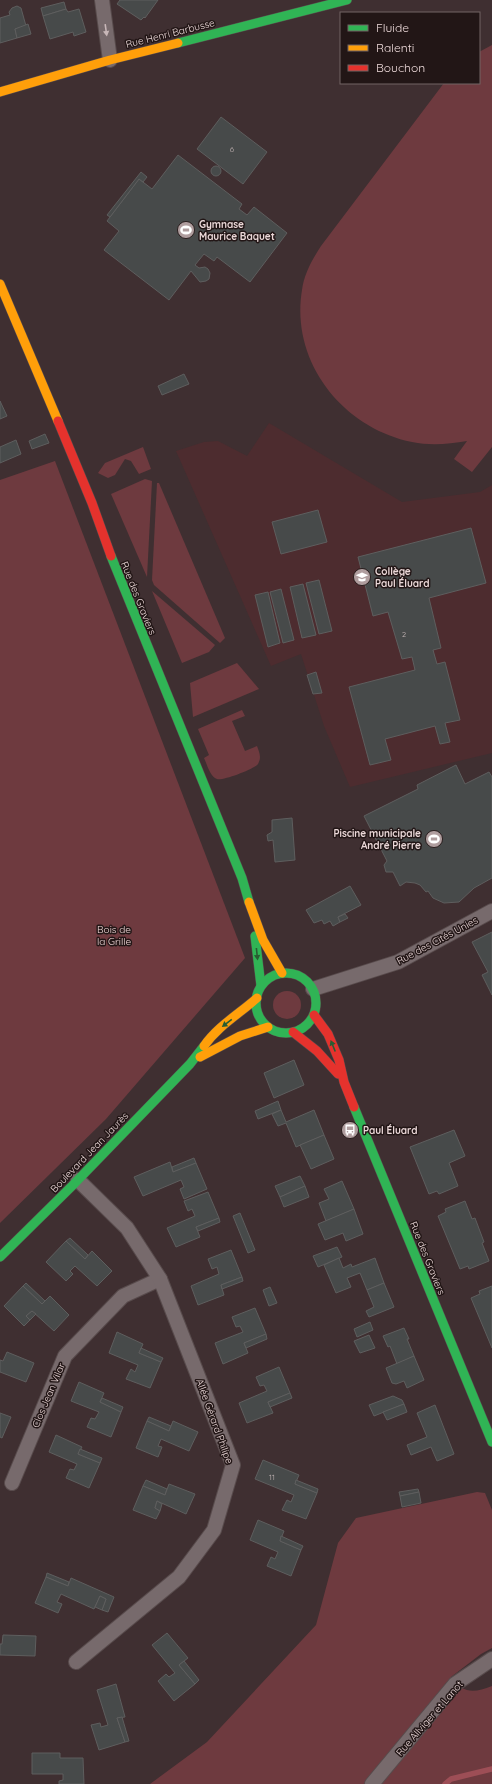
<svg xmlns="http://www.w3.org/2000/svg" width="492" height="1784" font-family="Quicksand,sans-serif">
	<rect width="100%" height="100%" fill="#3f2f31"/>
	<polygon fill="#4d2c2f" points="269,423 402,502 480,492 492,485 492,753 350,787 324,726 301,654 271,666 176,451 204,442 218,441 247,456"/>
	<g fill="#6e3a3f">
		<path d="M492,45V447L472,472L454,459L467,441C449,444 431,446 412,442C343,428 290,362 302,290C304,274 312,260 321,246L444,83H479V52Z"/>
		<polygon points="143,447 151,469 139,474 131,461 125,459 115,475 108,478 98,473 105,463"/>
		<polygon points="55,461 245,958 106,1119 0,1223 0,480"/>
		<polygon points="145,479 152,481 147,577 111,494"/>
		<polygon points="157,483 159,483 225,638 220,643 154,585 152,580"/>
		<polygon points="152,591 215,645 209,652 182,663"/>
		<polygon points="237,663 259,689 193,717 190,683"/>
		<path d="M242,710L245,716L232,721L245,751L257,746C259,752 262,757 258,764C254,769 223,781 217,779C210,777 207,764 204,758L209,755L198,729Z"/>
		<circle cx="287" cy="1005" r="14"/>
		<path d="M477,1492L485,1493L492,1510V1648L481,1654L451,1677C463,1694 474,1693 492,1686V1784H150L207,1742L316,1625L338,1543L356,1518Z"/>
	</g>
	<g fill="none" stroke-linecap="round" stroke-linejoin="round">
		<polyline stroke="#9d4e56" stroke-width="5.5" points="445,1784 451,1779 492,1769"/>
	</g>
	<g fill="#474a4a" stroke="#5e5e5e">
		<polygon points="120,0 119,0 158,0 145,18 144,17 141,20 117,4"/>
		<polygon points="64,2 66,9 43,16 41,8"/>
		<polygon points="17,6 21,8 26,26 15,29 17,38 0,43 0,18 10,15 9,12 12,8"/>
		<polygon points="66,9 68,12 79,9 86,32 74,36 73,32 50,39 43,16"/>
		<polygon points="28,24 31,34 17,38 15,29"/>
		<polygon points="221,117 267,152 243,184 197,149"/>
		<polygon points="178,155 242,204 239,209 247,215 254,207 287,233 250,282 217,257 214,261 204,254 195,265 199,268 205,267 208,269 210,273 209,279 206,281 200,282 191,271 169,300 104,250 119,231 107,221 110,217 139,179 152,189"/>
		<circle cx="216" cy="171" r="5"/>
		<polygon points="141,172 147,177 143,182 139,179 110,217 107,215"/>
		<polygon points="184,374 189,384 162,395 158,386"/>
		<polygon points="0,401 7,416 0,419"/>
		<polygon points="45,434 49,443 32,449 29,441"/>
		<polygon points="16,440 21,454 0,463 0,447"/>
		<polygon points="318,510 327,542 281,554 272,522"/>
		<polygon points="471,528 486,583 429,598 441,648 433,650 437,664 445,662 460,720 445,723 450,742 440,744 435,726 385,739 391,760 370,765 349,687 415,670 412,657 402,659 388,612 373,616 358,557"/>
		<polygon points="319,580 332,631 319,634 306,583"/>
		<polygon points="303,584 316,635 302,638 290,587"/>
		<polygon points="281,589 294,640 283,643 270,592"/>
		<polygon points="268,592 280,643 268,647 255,595"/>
		<polygon points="316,672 322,693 313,694 307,675"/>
		<polygon points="456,765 465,784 489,772 492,777 492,878 474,888 459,902 444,903 433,898 428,891 426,892 420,885 415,883 406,882 400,886 393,872 386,872 384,865 387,861 364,816 418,789 417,785"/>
		<polygon points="292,818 295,860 275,862 273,840 268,841 267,835 272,832 272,820"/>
		<polygon points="350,886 361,905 338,917 340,922 333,926 330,921 324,924 322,920 314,923 306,910"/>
		<polygon points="345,914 348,918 340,922 338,917"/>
		<polygon points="492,932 492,995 482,975 488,972 472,942"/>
		<polygon points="294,1060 304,1085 274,1098 264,1073"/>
		<polygon points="278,1101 281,1110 258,1119 255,1111"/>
		<polygon points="281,1110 286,1122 314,1110 324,1135 296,1147 286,1123 278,1126 272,1114"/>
		<polygon points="454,1130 465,1156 449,1163 458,1186 439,1194 437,1191 429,1194 410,1147"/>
		<polygon points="324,1135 334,1159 311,1169 300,1145"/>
		<polygon points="194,1158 196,1163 173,1172 172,1167"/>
		<polygon points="170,1162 173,1172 196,1163 207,1189 184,1199 180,1189 184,1187 181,1180 143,1196 134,1177"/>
		<polygon points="300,1176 305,1186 280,1197 275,1186"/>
		<polygon points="342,1181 354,1209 326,1221 319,1203 329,1199 324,1189"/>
		<polygon points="305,1186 309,1197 284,1207 280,1197"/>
		<polygon points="208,1192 219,1218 196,1227 200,1237 176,1247 167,1228 195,1216 192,1209 188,1211 184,1201"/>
		<polygon points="465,1201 472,1219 475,1218 484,1242 482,1243 489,1261 469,1269 468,1266 460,1269 438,1216 446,1212 445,1209"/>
		<polygon points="354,1209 363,1234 346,1241 343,1233 325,1240 318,1224"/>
		<polygon points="240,1213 255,1250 248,1253 233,1216"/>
		<polygon points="219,1218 220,1222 198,1231 196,1227"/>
		<polygon points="70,1238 88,1255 85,1259 66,1241"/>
		<polygon points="66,1241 85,1259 92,1251 112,1271 97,1286 75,1266 70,1271 73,1274 66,1281 46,1262"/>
		<polygon points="337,1247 342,1257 318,1267 313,1256"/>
		<polygon points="231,1250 242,1277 221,1285 224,1295 198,1305 191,1286 219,1274 217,1267 212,1269 208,1259"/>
		<polygon points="339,1258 343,1268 351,1264 352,1267 375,1258 384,1283 367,1290 360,1273 347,1278 351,1287 336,1293 324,1265"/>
		<polygon points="242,1277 243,1281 222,1289 221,1285"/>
		<polygon points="26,1283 45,1301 42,1304 23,1286"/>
		<polygon points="384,1283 394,1307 369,1317 366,1311 374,1307 367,1290"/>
		<polygon points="23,1286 42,1304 50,1296 69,1315 54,1331 32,1311 26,1316 30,1320 24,1326 4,1306"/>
		<polygon points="492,1286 492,1348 471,1298 480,1294 479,1291"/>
		<polygon points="270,1287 277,1303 269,1306 263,1290"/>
		<polygon points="255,1308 266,1334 244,1343 248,1353 223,1364 215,1343 243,1332 240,1326 236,1327 232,1317"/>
		<polygon points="32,1311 36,1314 30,1320 26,1316"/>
		<polygon points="370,1322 373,1330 357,1337 354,1329"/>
		<polygon points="404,1328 409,1339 407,1339 414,1356 397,1364 390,1346 388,1347 383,1336"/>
		<polygon points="117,1332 143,1344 139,1353 161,1362 150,1388 126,1379 131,1369 135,1372 138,1365 109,1353"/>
		<polygon points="266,1334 267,1339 246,1348 244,1343"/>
		<polygon points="369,1335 375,1348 360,1353 354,1341"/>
		<polygon points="141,1348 163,1358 161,1362 139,1353"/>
		<polygon points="7,1352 34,1363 26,1382 0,1372 0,1360 3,1361"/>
		<polygon points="414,1356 424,1380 407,1388 404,1381 396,1384 392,1383 386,1368"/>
		<polygon points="279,1367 290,1393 268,1402 273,1413 247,1423 239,1403 267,1391 264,1385 260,1386 256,1377"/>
		<polygon points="79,1382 104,1393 100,1402 121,1412 111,1437 87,1427 91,1418 95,1419 99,1412 71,1401"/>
		<polygon points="290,1393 292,1398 270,1407 268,1402"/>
		<polygon points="393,1396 402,1400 404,1404 374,1416 369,1405"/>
		<polygon points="102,1398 123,1407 121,1412 100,1402"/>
		<polygon points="404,1404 407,1412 387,1420 383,1412"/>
		<polygon points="435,1405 454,1454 437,1461 431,1447 411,1455 407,1445 427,1437 417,1413"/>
		<polygon points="0,1413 11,1417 2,1438 0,1437"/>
		<polygon points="149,1417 171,1426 169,1431 147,1421"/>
		<polygon points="147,1421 169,1431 173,1421 198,1432 189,1451 161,1439 158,1446 162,1447 158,1457 136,1448"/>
		<polygon points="56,1435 82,1447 78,1454 100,1463 89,1488 66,1478 70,1469 74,1470 77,1464 49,1452"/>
		<polygon points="80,1449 102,1458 100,1463 78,1454"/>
		<polygon points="263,1460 299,1475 295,1484 317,1493 306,1519 282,1510 287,1500 291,1502 294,1495 255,1479"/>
		<polygon points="146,1480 167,1489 165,1495 143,1486"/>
		<polygon points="296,1480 318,1489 317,1493 295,1484"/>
		<polygon points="169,1484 195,1494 186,1514 157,1501 155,1508 160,1511 156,1519 133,1510 143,1486 165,1495"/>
		<polygon points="418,1489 419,1492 400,1496 399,1492"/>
		<polygon points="419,1492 421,1503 402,1507 400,1496"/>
		<polygon points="157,1501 162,1504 160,1511 155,1508"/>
		<polygon points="258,1520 284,1531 280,1541 301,1550 291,1576 267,1566 271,1557 275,1559 278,1552 250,1540"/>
		<polygon points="281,1536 303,1546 301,1550 280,1541"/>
		<polygon points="47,1573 69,1582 68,1586 46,1577"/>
		<polygon points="46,1577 68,1586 71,1578 114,1597 108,1612 102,1610 106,1599 100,1596 94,1609 61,1594 57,1602 62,1604 58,1613 35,1603"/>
		<polygon points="100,1596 106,1599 102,1610 95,1607"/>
		<polygon points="167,1633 188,1658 179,1665 195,1684 174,1701 158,1681 166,1674 169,1677 175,1673 152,1645"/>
		<polygon points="3,1635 36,1636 35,1656 0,1655 0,1644 2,1644"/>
		<polygon points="184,1661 199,1680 195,1684 179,1665"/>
		<polygon points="116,1684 125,1717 117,1718 125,1742 99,1750 91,1725 100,1723 101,1727 108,1725 97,1690"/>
		<polygon points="122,1717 129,1741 125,1742 117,1718"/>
		<polygon points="32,1753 60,1753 60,1758 83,1758 84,1784 59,1784 59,1781 63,1780 63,1774 32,1774"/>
	</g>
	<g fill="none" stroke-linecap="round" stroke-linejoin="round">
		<g stroke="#584b4c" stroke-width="16">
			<g id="street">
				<polyline points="102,0 110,60"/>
				<polyline points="313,989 398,962 492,911"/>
				<polyline points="12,1483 65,1356 123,1296 160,1279"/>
				<polyline points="76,1662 179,1577 214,1530 233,1465 160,1279 127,1228 78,1180"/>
				<polyline points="372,1784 455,1684 492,1659"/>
			</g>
		</g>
		<g stroke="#584b4c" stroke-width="10">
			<g id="fast">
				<polyline points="178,43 347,0"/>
				<polyline points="111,556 242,878 249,902"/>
				<polyline points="255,936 261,986"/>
				<circle cx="286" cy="1003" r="30"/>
				<polyline points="354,1107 492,1442"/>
				<polyline points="0,1257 72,1186 190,1064 204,1046"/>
			</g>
		</g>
		<g stroke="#584b4c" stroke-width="10">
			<g id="slow">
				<polyline points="0,92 110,60 178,43"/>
				<polyline points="0,284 58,421"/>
				<polyline points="249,902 263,940 282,973"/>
				<path d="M204,1046C218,1026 239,1014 257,998"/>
				<polyline points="200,1057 240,1036 268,1027"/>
			</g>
		</g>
		<g stroke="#584b4c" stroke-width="10">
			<g id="jam">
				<polyline points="58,421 92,503 111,556"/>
				<polyline points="314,1015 328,1034 339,1060 344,1082 354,1107"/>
				<polyline points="293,1032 317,1051 338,1074"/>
			</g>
		</g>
		<use href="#street" stroke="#776a6c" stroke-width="14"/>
		<use href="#fast" stroke="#30b455" stroke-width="9"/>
		<use href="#slow" stroke="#ff9f0a" stroke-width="9"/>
		<use href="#jam" stroke="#e5322d" stroke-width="9"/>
	</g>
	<defs><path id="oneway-solid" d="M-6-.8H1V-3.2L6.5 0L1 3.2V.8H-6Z"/></defs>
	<use fill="#c8b7b8" href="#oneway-solid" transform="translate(106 30) rotate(82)"/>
	<g fill="#285d32">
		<use href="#oneway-solid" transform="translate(257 954) rotate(84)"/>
		<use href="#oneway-solid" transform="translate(227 1023) rotate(143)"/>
		<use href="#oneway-solid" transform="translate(333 1046) rotate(-112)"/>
	</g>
	<defs>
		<g id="stadium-disc" transform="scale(0.9)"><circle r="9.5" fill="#af9d9e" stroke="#221616"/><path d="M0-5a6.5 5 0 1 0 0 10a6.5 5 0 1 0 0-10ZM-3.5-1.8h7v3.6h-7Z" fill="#fff"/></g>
		<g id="school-disc" transform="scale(0.9)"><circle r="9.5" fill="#af9d9e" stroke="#221616"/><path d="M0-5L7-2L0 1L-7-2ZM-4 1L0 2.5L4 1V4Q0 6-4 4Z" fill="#fff"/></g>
		<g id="bus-disc" transform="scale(0.9)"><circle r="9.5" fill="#af9d9e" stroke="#221616"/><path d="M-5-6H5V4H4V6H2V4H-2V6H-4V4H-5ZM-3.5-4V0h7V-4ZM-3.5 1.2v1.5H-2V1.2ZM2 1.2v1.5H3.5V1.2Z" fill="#fff"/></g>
	</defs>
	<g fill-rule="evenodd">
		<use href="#stadium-disc" x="186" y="230"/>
		<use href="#school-disc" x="362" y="577"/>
		<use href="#stadium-disc" x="434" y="839"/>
		<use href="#bus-disc" x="350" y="1130"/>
	</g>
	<g text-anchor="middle" stroke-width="3" stroke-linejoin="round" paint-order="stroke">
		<g font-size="8" fill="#c2b4b4">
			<text x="232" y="152">6</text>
			<text x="404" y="637">2</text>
			<text x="272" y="1480">11</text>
		</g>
		<g font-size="10" fill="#ebd8d8" stroke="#221616">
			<text transform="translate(170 33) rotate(-14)" y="4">Rue Henri Barbusse</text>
			<text transform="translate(139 598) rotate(68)" y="4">Rue des Graviers</text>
			<text transform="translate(437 940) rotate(-28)" y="4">Rue des Cités Unies</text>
			<text transform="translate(89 1152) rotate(-46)" y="4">Boulevard Jean Jaurès</text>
			<text transform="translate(428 1258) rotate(68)" y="4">Rue des Graviers</text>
			<text transform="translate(48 1395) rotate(-67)" y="4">Clos Jean Vilar</text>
			<text transform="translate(215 1421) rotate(70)" y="4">Allée Gérard Philipe</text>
			<text transform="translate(429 1718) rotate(-49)" y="4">Rue Allviger et Lanot</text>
		</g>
		<g font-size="10" font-weight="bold" fill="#ebd8d8" stroke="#221616" text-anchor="start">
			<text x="199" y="228">Gymnase<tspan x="199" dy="12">Maurice Baquet</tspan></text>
			<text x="375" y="575">Collège<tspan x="375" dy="12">Paul Éluard</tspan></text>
			<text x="421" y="837" text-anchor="end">Piscine municipale<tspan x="421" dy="12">André Pierre</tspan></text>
			<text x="363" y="1134">Paul Éluard</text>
		</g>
		<g font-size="10" fill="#f0d6d7" stroke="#221616">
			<text x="114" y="933">Bois de<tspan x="114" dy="12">la Grille</tspan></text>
		</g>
	</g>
	<rect x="340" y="12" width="140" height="72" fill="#221616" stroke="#726464"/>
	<rect x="348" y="25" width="20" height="6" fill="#30b455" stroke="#726464"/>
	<text x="376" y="32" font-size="12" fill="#ebd8d8">Fluide</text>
	<rect x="348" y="45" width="20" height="6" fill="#ff9f0a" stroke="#726464"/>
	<text x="376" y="52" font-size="12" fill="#ebd8d8">Ralenti</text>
	<rect x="348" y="65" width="20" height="6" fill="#e5322d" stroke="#726464"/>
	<text x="376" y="72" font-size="12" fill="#ebd8d8">Bouchon</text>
</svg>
